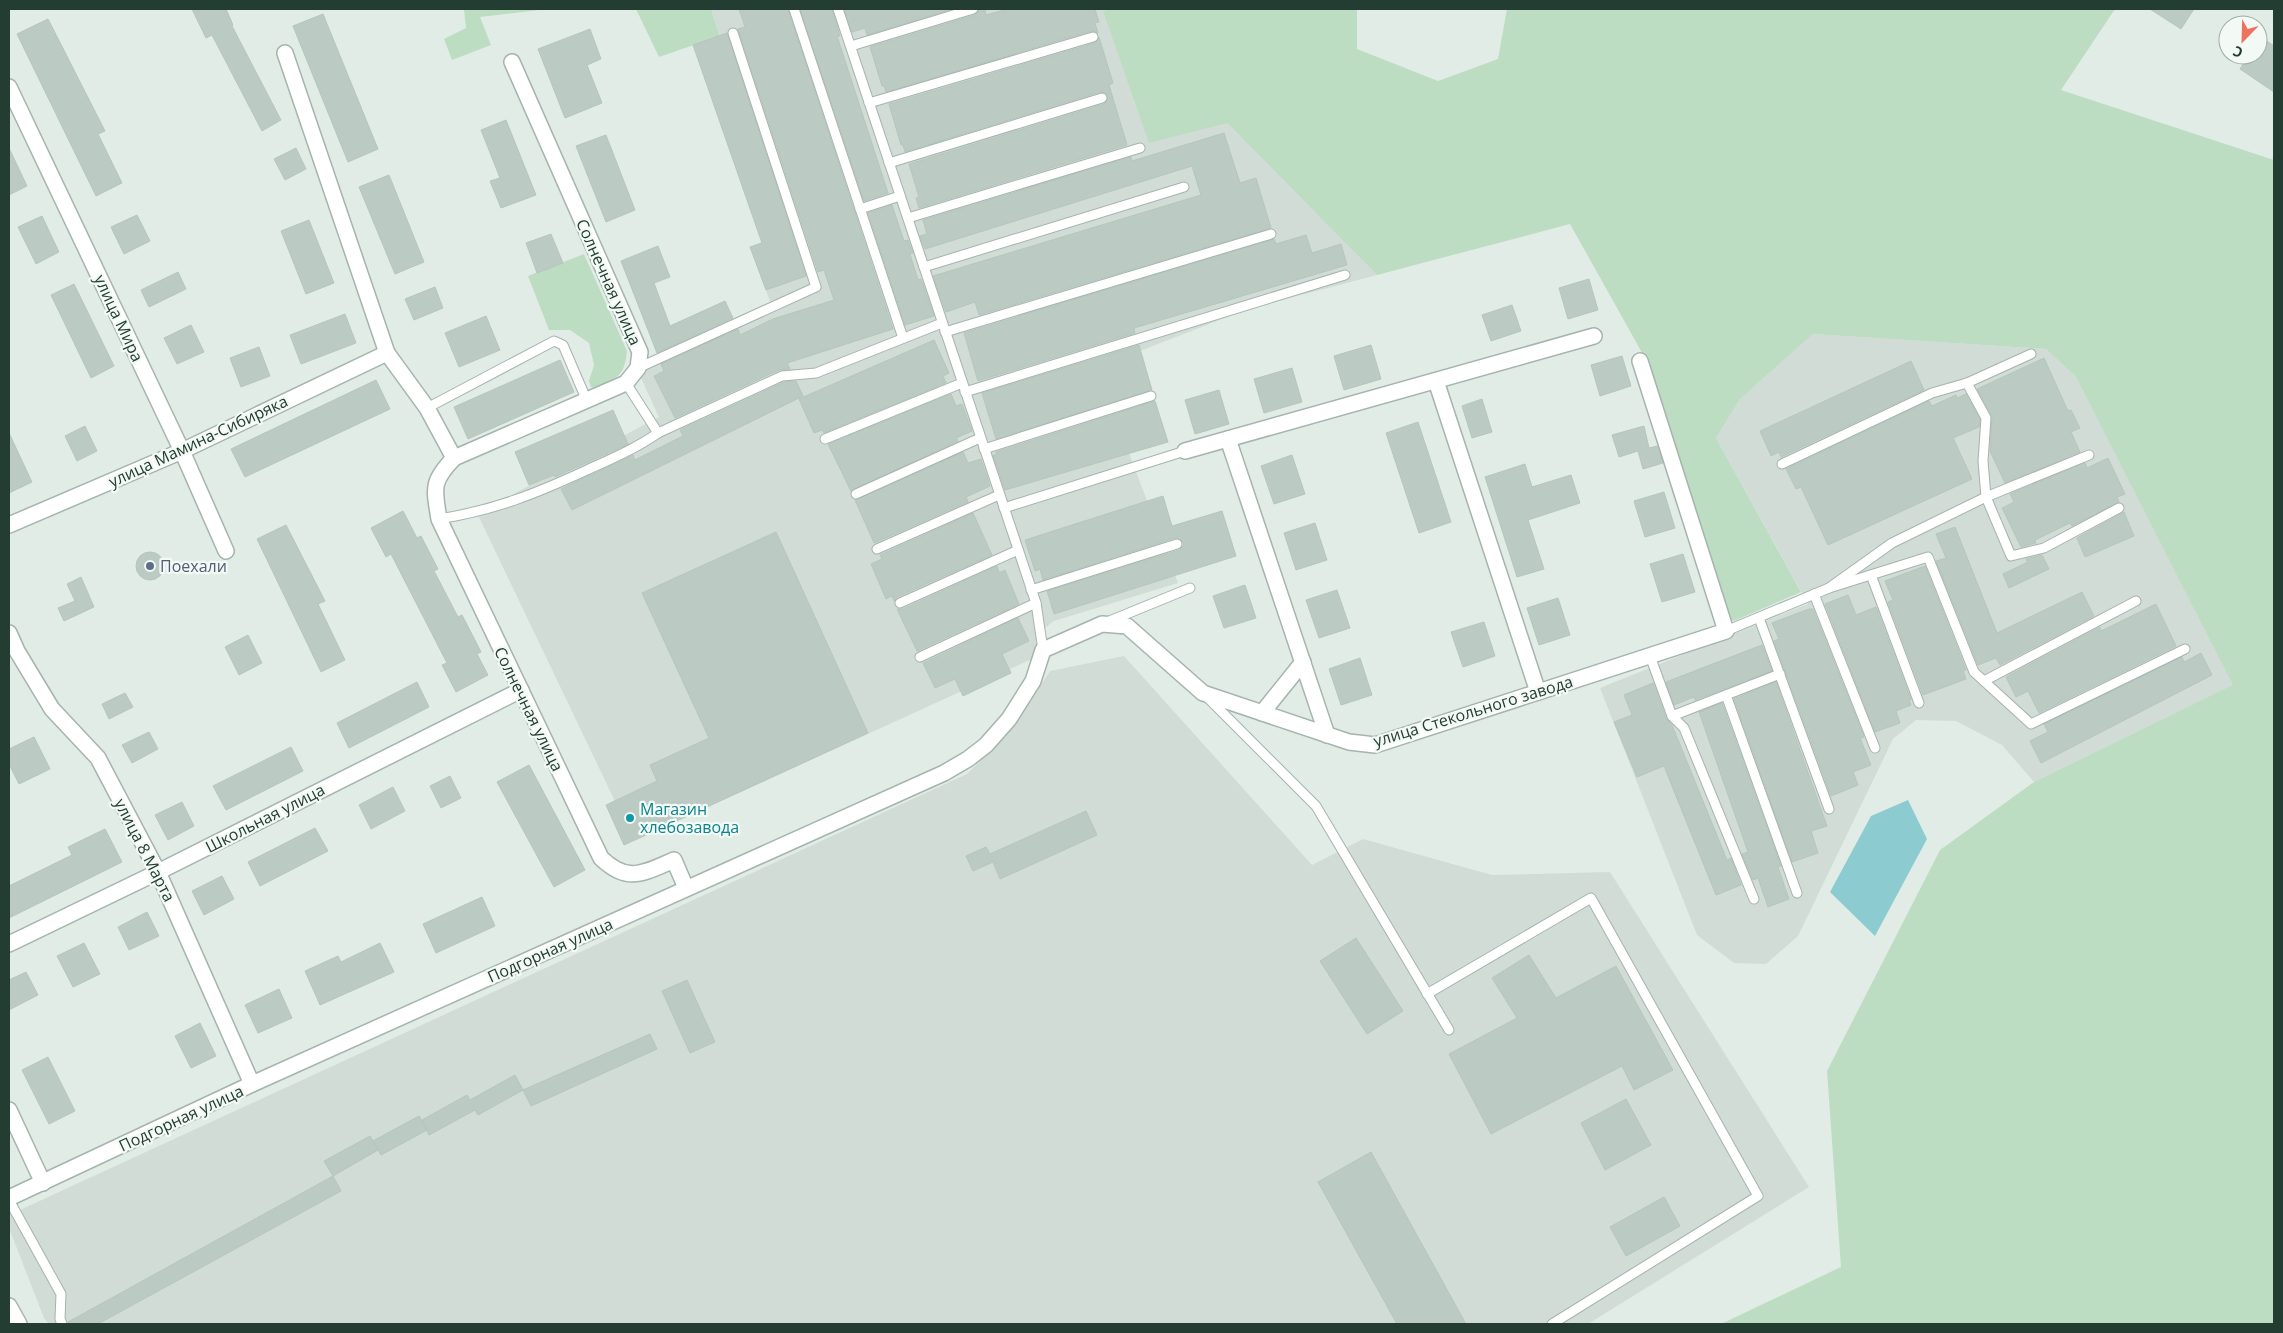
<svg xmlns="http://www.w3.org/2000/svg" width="2283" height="1333" font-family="'Open Sans',sans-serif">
	<rect width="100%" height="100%" fill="#e2ece7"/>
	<g fill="#d1dcd6">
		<polygon points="711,9 1112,9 1103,11 1227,123 1377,275 1245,310 1140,351 1168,442 1129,453 1178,583 1054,621 1037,634 1034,658 634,841 477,513 659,417 641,378 651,356 692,340 771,304 750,247 762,242 693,45 720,35"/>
		<polygon points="1813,334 2046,349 2076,377 2234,685 2034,782 2002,745 1956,721 1916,720 1893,739 1798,936 1766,964 1734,963 1697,935 1600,688 1808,604 1716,438 1740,399"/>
		<polygon points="1124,656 1312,865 1363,839 1492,875 1610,872 1809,1187 1588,1324 49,1324 44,1318 9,1228 9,1215 967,774 1014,727 1050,671"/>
	</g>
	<g fill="#bcddc1">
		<polygon points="464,9 547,9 480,17 491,45 452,60 444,39 466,28"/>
		<polygon points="636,9 711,9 720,36 659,57"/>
		<polygon points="1112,9 1357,9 1357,49 1438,81 1498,59 1507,9 2115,9 2061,90 2274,160 2274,1324 1721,1324 1841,1267 1827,1071 1940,850 2034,782 2233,685 2076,377 2046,349 1813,334 1740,399 1716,438 1801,592 1734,621 1730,618 1645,358 1570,224 1377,275 1227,123 1149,143 1103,11"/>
		<path d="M584,254L627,351C624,377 618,377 595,388L591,387L589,381L594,365L589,343L570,330H549L528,276Z"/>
	</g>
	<polygon fill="#8cccd0" points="1908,800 1927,839 1875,936 1830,892 1871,816"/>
	<g fill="#bbcac2" stroke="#b5c6bd">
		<polygon points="192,9 226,9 233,25 232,26 281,120 262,131 212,35 206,38"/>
		<polygon points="739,9 788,9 893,329 787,363 790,369 779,370 675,418 654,376 664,371 661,364 738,329 740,335 773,319 834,300 824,270 818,272 738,29 745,27"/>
		<polygon points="800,9 832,9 840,36 837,36 888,193 864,201"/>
		<polygon points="844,9 952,9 867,35 865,28 852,32"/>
		<polygon points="979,9 985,9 986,15 1008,9 1095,9 1099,22 1095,23 1098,33 1091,31 886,92 884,86 882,86 870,47 975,15"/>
		<polygon points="2150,9 2194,9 2181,29"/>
		<polygon points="323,14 378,149 348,162 293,26"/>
		<polygon points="48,19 105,131 98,134 122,183 96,196 17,34"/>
		<polygon points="590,29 601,59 587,65 602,103 565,118 538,49"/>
		<polygon points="727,33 806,276 766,290 750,247 762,243 693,45"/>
		<polygon points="2258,35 2274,46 2274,92 2240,69 2249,55 2258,55"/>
		<polygon points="1099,37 1113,83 1109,85 1127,145 919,208 916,198 919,197 909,164 1104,104 1108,97 1106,93 1100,92 905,152 903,145 901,145 889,104 1095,43"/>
		<polygon points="506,120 536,195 501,208 490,181 500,178 481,130"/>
		<polygon points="1224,133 1240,183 1256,178 1271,228 979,315 975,302 946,312 933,276 1201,195 1192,166 925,249 920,236 927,234 923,220 1131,157 1132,161"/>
		<polygon points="606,135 635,210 606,222 576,146"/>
		<polygon points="9,148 27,186 9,195"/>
		<polygon points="296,148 306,169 285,180 274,159"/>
		<polygon points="389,175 424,262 395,274 359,187"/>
		<polygon points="892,205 904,241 908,240 913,253 910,254 918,280 921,279 934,316 905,325 868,213"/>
		<polygon points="137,215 150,241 124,254 111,227"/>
		<polygon points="42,216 59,252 36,264 18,227"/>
		<polygon points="309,220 334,283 306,294 281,231"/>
		<polygon points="551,234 563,263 537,273 526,243"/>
		<polygon points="1306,235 1312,253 1341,244 1347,265 1134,328 1135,333 978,381 964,333 1274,239 1276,244"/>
		<polygon points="658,246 670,277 654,283 670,326 725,301 733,318 657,353 621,261"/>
		<polygon points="178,272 186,289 149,307 141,290"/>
		<polygon points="1589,279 1598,310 1568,319 1559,288"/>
		<polygon points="74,284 114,366 91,378 51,295"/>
		<polygon points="435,287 443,308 414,320 405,299"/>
		<polygon points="1512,305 1521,331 1491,341 1482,315"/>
		<polygon points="345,314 356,343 301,364 290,335"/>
		<polygon points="486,316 500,350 459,367 445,333"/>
		<polygon points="191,325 204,352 177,364 164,338"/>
		<polygon points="934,340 949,373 943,376 946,383 824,433 822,430 814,433 799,399"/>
		<polygon points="1139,345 1152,390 996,439 982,393"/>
		<polygon points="1371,345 1381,379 1344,390 1334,356"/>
		<polygon points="259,347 270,376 241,387 230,358"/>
		<polygon points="1622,356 1631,386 1600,396 1591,365"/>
		<polygon points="2044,358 2068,411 2071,410 2080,428 2071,432 2080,452 2005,483 1990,451 1992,416 1977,389"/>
		<polygon points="560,360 574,392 468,439 454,407"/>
		<polygon points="1911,361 1924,390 1781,457 1779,452 1771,456 1760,431"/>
		<polygon points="1292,368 1302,402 1264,413 1254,379"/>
		<polygon points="376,380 390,409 245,477 231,449"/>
		<polygon points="796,381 803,396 572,510 561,489 633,455 635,460 683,436 680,430 784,382"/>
		<polygon points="1219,390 1229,424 1195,434 1185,400"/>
		<polygon points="951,394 956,406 962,404 972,431 956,438 958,441 851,491 828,444"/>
		<polygon points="1966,394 1980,419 1979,427 1953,438 1972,479 1828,545 1801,487 1796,489 1786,469 1929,401 1932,406 1956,395 1957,398"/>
		<polygon points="1482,399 1492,432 1472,438 1462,406"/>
		<polygon points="1155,401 1168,442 1005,490 993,455 996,455 996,452"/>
		<polygon points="613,410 628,444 555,477 554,475 529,485 515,452"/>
		<polygon points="1418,422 1451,522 1419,533 1386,433"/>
		<polygon points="85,426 97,451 77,461 65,436"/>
		<polygon points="1644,426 1649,448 1657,446 1663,463 1643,469 1638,451 1619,457 1612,435"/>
		<polygon points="9,433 32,482 9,493"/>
		<polygon points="963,452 968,463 981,459 990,486 966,497 968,502 874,543 855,500"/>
		<polygon points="1292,455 1305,494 1274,504 1261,466"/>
		<polygon points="2108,458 2125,494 2117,497 2119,502 2072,526 2070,523 2035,540 2036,543 2021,547 2002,508 2014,502 2010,494 2085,463 2087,468"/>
		<polygon points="1525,464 1532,487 1571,475 1580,503 1528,520 1544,569 1517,577 1485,477"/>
		<polygon points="1664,492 1675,528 1645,537 1634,501"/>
		<polygon points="1163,496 1172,526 1222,511 1236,556 1054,614 1047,591 1179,550 1183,546 1183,542 1175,538 1043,580 1040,569 1035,571 1025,540"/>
		<polygon points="403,511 417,538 421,536 438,569 434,571 458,617 462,615 481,652 477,654 488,675 456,692 442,665 447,663 391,554 386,557 371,528"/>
		<polygon points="2124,512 2134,536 2085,557 2077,538"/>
		<polygon points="973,513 992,555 897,597 894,601 892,596 886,599 871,564 882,559 880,555"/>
		<polygon points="1315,523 1327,560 1296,570 1284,533"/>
		<polygon points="286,525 325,601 318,604 345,660 321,672 257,539"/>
		<polygon points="1955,527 1997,633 2082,592 2094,616 2000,665 1996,658 1978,665 1936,561 1946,558 1936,534"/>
		<polygon points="776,532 868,733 624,845 606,805 657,781 650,765 709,738 642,593"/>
		<circle cx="150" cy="566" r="14"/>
		<polygon points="1683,554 1695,592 1662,602 1650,564"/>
		<polygon points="2042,555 2049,569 2009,588 2003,574 2028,562 2026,559"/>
		<polygon points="997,566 999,573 1005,570 1019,604 917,651 897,609 903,609"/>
		<polygon points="1925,566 1966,670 1963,671 1966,679 1923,695 1888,602 1893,600 1885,581"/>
		<polygon points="81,577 94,607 64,621 58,608 75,601 67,584"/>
		<polygon points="1245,585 1256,618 1224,628 1213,596"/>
		<polygon points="1337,590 1350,628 1319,638 1306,600"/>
		<polygon points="1848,595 1856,615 1876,607 1911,700 1909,700 1911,705 1896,711 1900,723 1875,732 1825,604"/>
		<polygon points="1558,598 1570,635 1539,645 1527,608"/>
		<polygon points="2156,604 2176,646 2039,713 2028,691 2016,697 2006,677 2100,627 2101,631"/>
		<polygon points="1809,609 1813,609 1864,737 1860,738 1871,765 1853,772 1858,785 1831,796 1774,641 1779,639 1772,623"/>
		<polygon points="1018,618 1029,641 1002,654 1011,673 963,696 955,679 935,688 923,663"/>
		<polygon points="1484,622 1495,656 1463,667 1451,632"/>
		<polygon points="248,635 262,663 239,675 225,647"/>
		<polygon points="1762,645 1772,671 1695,700 1694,697 1674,705 1666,682"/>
		<polygon points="2201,653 2212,675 2041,763 2030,741 2048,732 2044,724 2182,657 2184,662"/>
		<polygon points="1360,658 1372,695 1341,705 1329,669"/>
		<polygon points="417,682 429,707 349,748 337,723"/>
		<polygon points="1776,682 1827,826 1811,831 1818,853 1792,862 1734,699"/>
		<polygon points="1653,683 1666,718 1672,725 1727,860 1731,858 1741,885 1716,895 1664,766 1637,777 1614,722 1632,715 1624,695"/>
		<polygon points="125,693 133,707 109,719 102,704"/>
		<polygon points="1722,703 1781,866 1778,867 1789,899 1768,907 1758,878 1753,880 1742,854 1748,852 1699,712"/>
		<polygon points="149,732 158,749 132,763 122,745"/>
		<polygon points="34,737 50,769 19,784 9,764 9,749"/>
		<polygon points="291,747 303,771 226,810 213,786"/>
		<polygon points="529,765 585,870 554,887 497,782"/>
		<polygon points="450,776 461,798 441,808 430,786"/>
		<polygon points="393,787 405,811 371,829 359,805"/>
		<polygon points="182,802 194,826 168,840 155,815"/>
		<polygon points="1086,811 1097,835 1000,879 993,862 973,871 966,856 986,847 990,854"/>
		<polygon points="315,828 328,851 260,886 248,862"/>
		<polygon points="105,829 122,862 9,918 9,886 72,855 68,847"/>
		<polygon points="222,876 234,899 204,915 192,891"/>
		<polygon points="482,897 495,926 436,953 423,924"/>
		<polygon points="147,912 159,936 129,950 118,927"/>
		<polygon points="1356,938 1403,1011 1367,1034 1320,961"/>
		<polygon points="84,943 100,974 73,987 57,956"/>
		<polygon points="380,943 394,972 320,1005 305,971 338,956 341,962"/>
		<polygon points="1529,955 1556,998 1616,966 1673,1070 1634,1090 1622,1066 1491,1134 1449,1054 1517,1018 1492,978"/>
		<polygon points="26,972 38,995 9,1010 9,980"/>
		<polygon points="687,980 715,1042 690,1053 662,991"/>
		<polygon points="279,989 292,1018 258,1033 245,1005"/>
		<polygon points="200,1023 216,1056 191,1068 175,1036"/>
		<polygon points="650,1034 657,1049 531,1106 523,1090"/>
		<polygon points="48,1057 75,1111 49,1124 22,1070"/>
		<polygon points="515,1075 523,1090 478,1115 475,1110 429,1135 422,1120 467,1095 470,1100"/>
		<polygon points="1626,1099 1651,1145 1605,1170 1581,1123"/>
		<polygon points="419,1116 427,1130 381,1155 373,1141"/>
		<polygon points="370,1136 378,1150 333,1176 324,1161"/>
		<polygon points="1371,1152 1466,1324 1397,1324 1318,1182"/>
		<polygon points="333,1176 341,1191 98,1324 68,1324 68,1322"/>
		<polygon points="1664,1197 1680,1226 1626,1256 1610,1227"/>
	</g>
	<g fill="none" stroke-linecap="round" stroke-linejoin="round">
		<g stroke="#a5b4ad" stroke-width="11">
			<g id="service">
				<polyline points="794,9 903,338"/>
				<polyline points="838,9 1036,603 1043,650"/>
				<polyline points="851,46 973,9"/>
				<polyline points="869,103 1093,37"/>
				<polyline points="889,163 1102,98"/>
				<polyline points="860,209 900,196"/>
				<polyline points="908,218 1140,148"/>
				<polyline points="924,267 1184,187"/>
				<polyline points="945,332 1271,234"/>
				<polyline points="638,368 816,287 733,33"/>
				<polyline points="626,383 658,433 782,376 816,373 942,323"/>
				<polyline points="1967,383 1986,418 1983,461 1986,497 2011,556 2044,548 2119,508"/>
				<polyline points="965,392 1345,275"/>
				<polyline points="427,408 554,341 563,345 587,401"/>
				<polyline points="825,439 962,383"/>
				<polyline points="984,449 1151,396"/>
				<polyline points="1782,464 1932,393 1967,383 2031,354"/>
				<polyline points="856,494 980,438"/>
				<polyline points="1004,508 1185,451"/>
				<path d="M439,519C495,510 535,494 587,470C611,459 635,449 658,433"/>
				<polyline points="877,549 999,495"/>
				<polyline points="1871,575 1919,703"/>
				<polyline points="1829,588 1928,557 1974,672 2031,724 2185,649"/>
				<polyline points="1031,590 1177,544"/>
				<polyline points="1814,594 1875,748"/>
				<polyline points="900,603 1018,550"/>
				<polyline points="1759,618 1829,809"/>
				<polyline points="1107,622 1190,588"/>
				<polyline points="1726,631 1829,588 1892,543 1986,497 2089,455"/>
				<polyline points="1650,656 1672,716 1684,728 1754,899"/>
				<polyline points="920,657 1036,603"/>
				<polyline points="1984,681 2136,601"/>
				<polyline points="1726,695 1797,893"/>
				<polyline points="1207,697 1316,806 1449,1030"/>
				<polyline points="1672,716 1780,674"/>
				<polyline points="1427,994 1591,898 1758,1196 1552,1324"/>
				<polyline points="9,1200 61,1294 60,1319 62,1324"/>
			</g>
		</g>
		<g stroke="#a5b4ad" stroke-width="18">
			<g id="minor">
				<path d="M285,53L387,353L427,408L454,458C431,482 434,488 439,519L601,858C628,884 643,873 674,860L686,888"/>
				<polyline points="9,87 182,451 226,551"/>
				<polyline points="1436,381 1538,692"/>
				<polyline points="1228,439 1327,735"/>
				<polyline points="1185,451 1594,336"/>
				<polyline points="454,458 626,383 638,368 640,352 512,62"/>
				<polyline points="9,525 182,451 387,353"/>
				<polyline points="9,633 17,651 52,709 98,758 158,872 252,1084"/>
				<polyline points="1262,713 1303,662"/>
				<polyline points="9,944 158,872 521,690"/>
				<polyline points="9,1110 43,1183"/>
				<polyline points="9,1198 252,1084 944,773 968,759 986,745 1009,719 1033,681 1043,650 1102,624 1127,626 1203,693 1349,742 1375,745 1726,631 1640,361"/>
			</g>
		</g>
		<g stroke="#a5b4ad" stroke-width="18">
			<polyline id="tertiary" points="9,1306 19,1324"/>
		</g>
		<use href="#service" stroke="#fff" stroke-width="9"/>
		<use href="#minor" stroke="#fff" stroke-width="15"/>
		<use href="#tertiary" stroke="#fff" stroke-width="15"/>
	</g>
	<circle fill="#5c6f8a" stroke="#f3f9f5" stroke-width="2" cx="150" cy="566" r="5"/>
	<circle fill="#0f9aa8" stroke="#f3f9f5" stroke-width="2" cx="630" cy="818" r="5"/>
	<g text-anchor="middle" stroke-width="4.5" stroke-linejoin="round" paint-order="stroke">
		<g font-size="16" fill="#233d33" stroke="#f3f9f5">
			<text transform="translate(609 282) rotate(66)" y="6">Солнечная улица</text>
			<text transform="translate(119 318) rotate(65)" y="6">улица Мира</text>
			<text transform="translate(198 441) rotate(-25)" y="6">улица Мамина-Сибиряка</text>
			<text transform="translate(529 709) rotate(64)" y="6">Солнечная улица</text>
			<text transform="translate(1473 711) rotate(-17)" y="6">улица Стекольного завода</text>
			<text transform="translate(265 818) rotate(-27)" y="6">Школьная улица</text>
			<text transform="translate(145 850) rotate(63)" y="6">улица 8 Марта</text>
			<text transform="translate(550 950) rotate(-24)" y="6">Подгорная улица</text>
			<text transform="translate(181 1118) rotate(-25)" y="6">Подгорная улица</text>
		</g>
		<g font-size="16" fill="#4e5e75" stroke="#f3f9f5" text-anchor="start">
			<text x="160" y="572">Поехали</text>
		</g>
		<g font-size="16" fill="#0d838f" stroke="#f3f9f5" text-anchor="start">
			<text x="640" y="815">Магазин<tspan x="640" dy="18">хлебозавода</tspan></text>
		</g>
	</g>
	<rect width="2283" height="1333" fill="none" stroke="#233d33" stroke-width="20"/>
	<g transform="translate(2243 40) rotate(203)"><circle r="24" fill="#f3f9f5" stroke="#a0aea7"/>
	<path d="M0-4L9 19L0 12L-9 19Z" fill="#ee735e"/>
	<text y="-8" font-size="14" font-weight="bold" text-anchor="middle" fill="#233d33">С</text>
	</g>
</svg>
